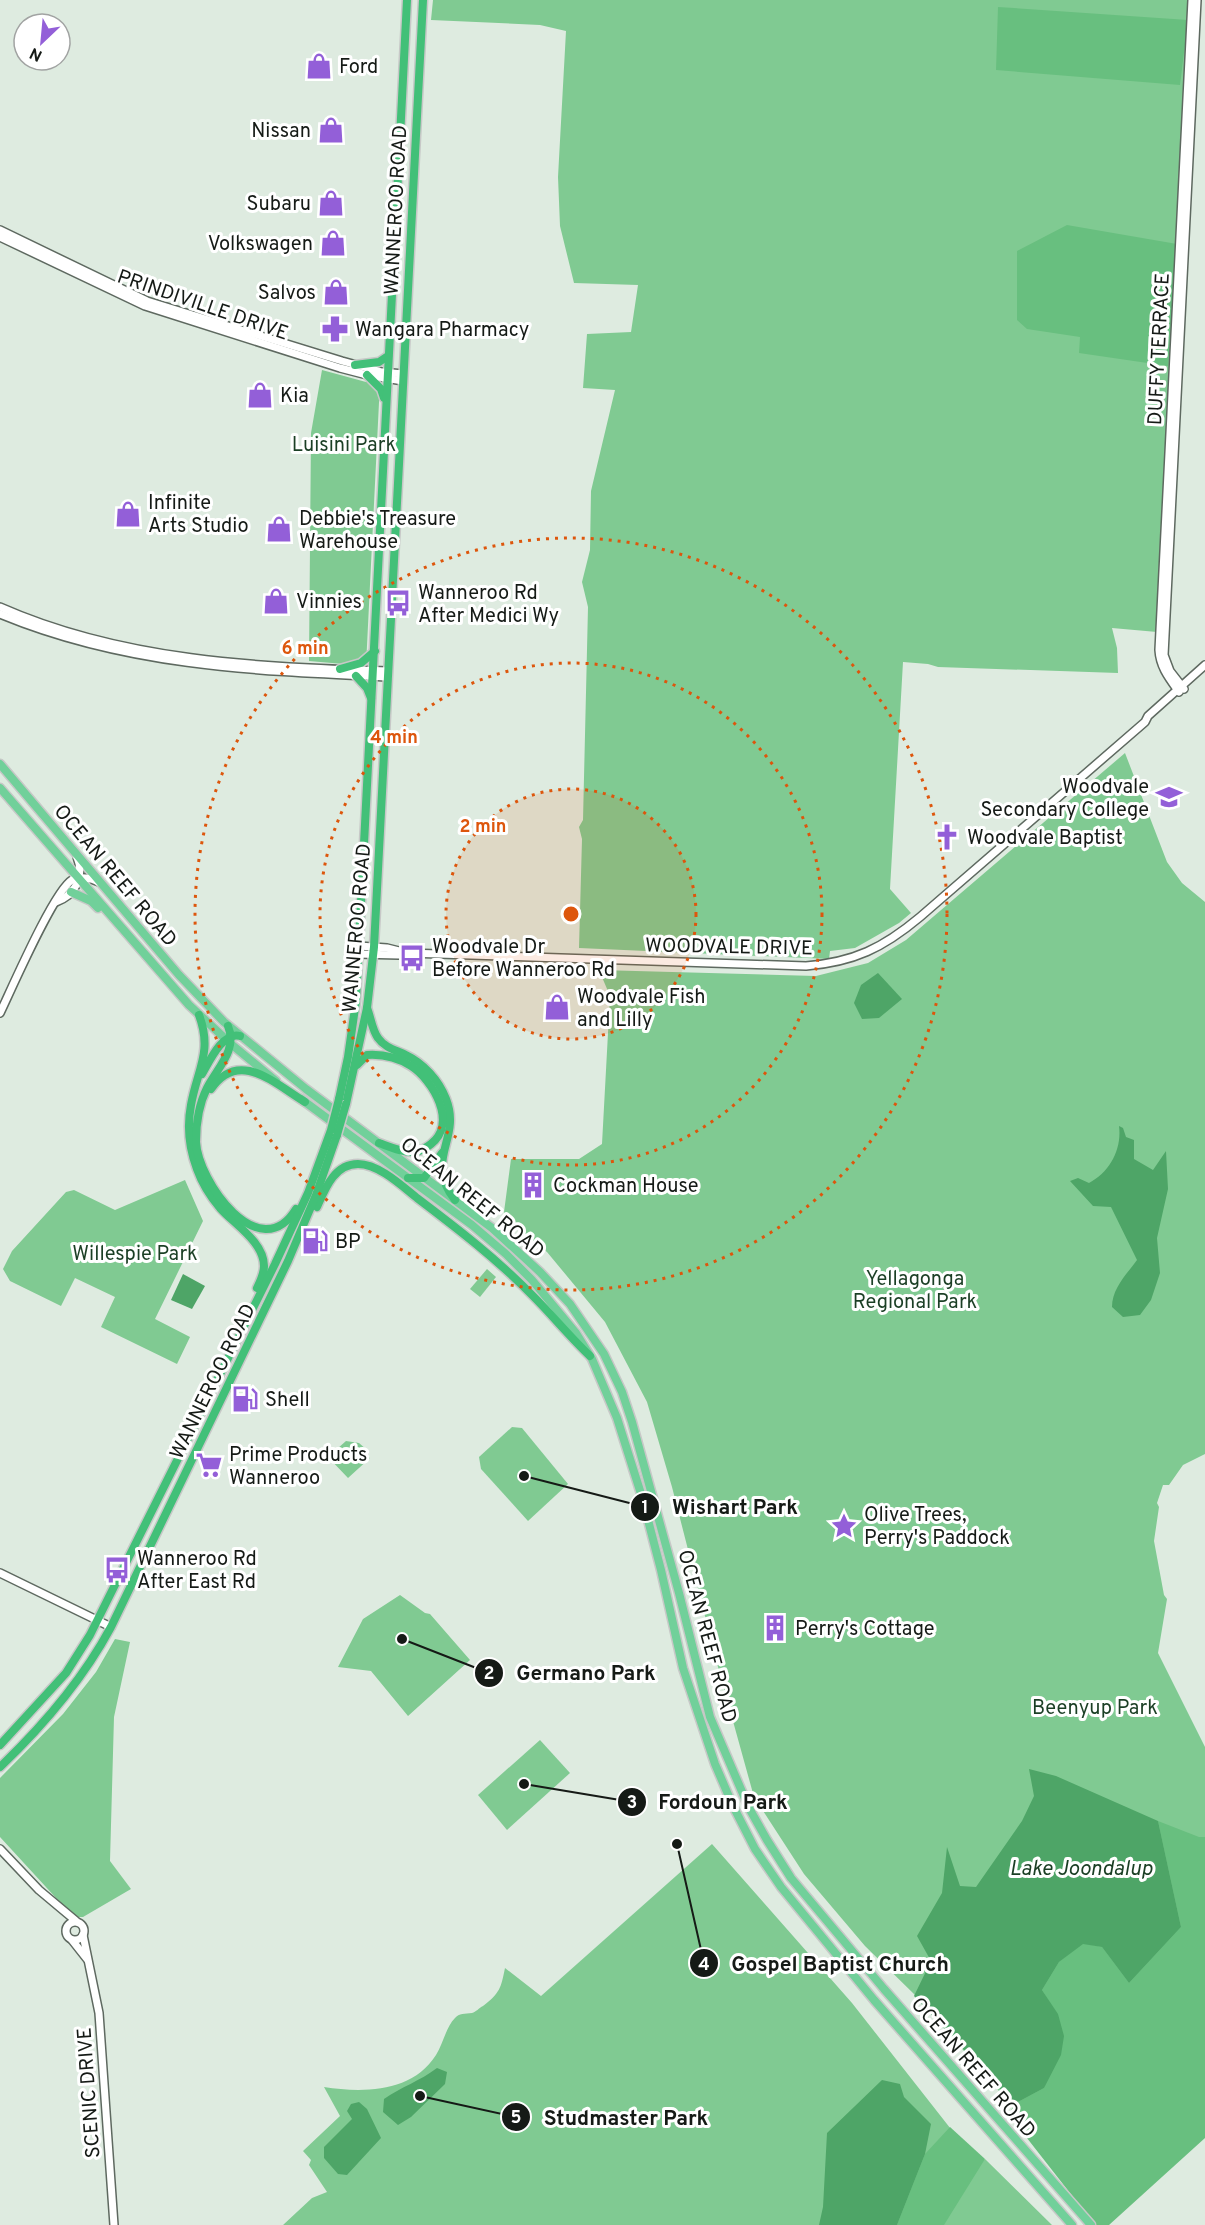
<svg xmlns="http://www.w3.org/2000/svg" width="1205" height="2225" font-family="Overpass,sans-serif">
	<rect width="100%" height="100%" fill="#deebe0"/>
	<g fill="#80ca92">
		<polygon points="433,0 1189,0 1157,632 1112,628 1117,648 1118,673 938,667 928,664 903,662 890,889 911,913 899,923 855,948 830,951 829,959 579,948 582,839 579,827 583,820 588,607 582,582 590,550 591,491 615,390 583,388 587,334 631,332 638,285 574,283 560,226 558,177 566,31 540,25 431,20"/>
		<polygon points="322,370 366,382 380,382 366,666 309,661 311,433"/>
		<polygon points="1125,753 1167,862 1182,883 1205,902 1205,1454 1183,1465 1169,1485 1163,1485 1157,1503 1159,1507 1154,1541 1164,1595 1167,1599 1158,1653 1205,1747 1205,2131 1033,2130 915,1995 865,1946 804,1874 754,1797 718,1667 672,1487 647,1402 605,1322 547,1252 506,1219 504,1212 511,1159 579,1159 602,1144 610,996 599,970 816,976 868,963 906,940"/>
		<polygon points="185,1180 203,1221 155,1319 190,1337 177,1364 101,1327 115,1297 75,1278 61,1306 10,1281 3,1269 12,1251 66,1192 74,1190 115,1210"/>
		<polygon points="487,1269 496,1277 480,1297 470,1289"/>
		<polygon points="512,1427 522,1428 568,1484 528,1521 481,1469 479,1457"/>
		<polygon points="346,1441 359,1443 367,1450 364,1453 370,1458 348,1478 328,1457"/>
		<polygon points="400,1595 425,1613 430,1614 470,1660 408,1716 371,1671 338,1667 363,1619"/>
		<polygon points="115,1639 130,1642 114,1717 110,1861 131,1889 83,1917 76,1917 68,1911 0,1837 0,1778 63,1714 96,1672"/>
		<polygon points="540,1740 570,1773 507,1830 478,1795"/>
		<path d="M712,1844L852,2003L954,2133L983,2161L985,2159L1052,2225H283L312,2198L327,2192L309,2165L311,2160L303,2151L340,2116L324,2087C362,2093 412,2093 436,2055C443,2044 446,2027 455,2018C459,2013 465,2014 472,2013C476,2012 479,2008 483,2006C500,1993 501,1988 505,1968L541,1996Z"/>
	</g>
	<g fill="#68bf7f">
		<polygon points="998,7 1188,20 1180,85 996,70"/>
		<polygon points="1067,225 1177,244 1168,366 1079,353 1080,337 1027,329 1017,320 1017,251"/>
		<polygon points="1158,1821 1199,1837 1205,1837 1205,2138 1109,2225 1095,2225 1009,2115 1014,2104 1044,2088 1057,2014 1042,1990 1059,1962 1083,1943 1102,1947 1129,1983 1181,1927"/>
		<polygon points="950,2127 985,2159 944,2225 897,2225 925,2154"/>
	</g>
	<g fill="#4ea567">
		<polygon points="878,973 902,999 879,1018 862,1019 854,1003 861,985"/>
		<path d="M1119,1126L1123,1128L1126,1137L1134,1140V1159L1153,1170L1166,1151L1168,1189L1157,1238L1160,1273L1151,1300L1140,1315L1123,1317L1112,1307C1112,1288 1127,1274 1137,1260L1111,1207L1093,1206L1070,1181L1078,1178L1089,1183C1110,1172 1122,1149 1119,1126Z"/>
		<polygon points="183,1274 205,1286 192,1309 171,1300"/>
		<polygon points="1029,1769 1056,1776 1158,1821 1181,1927 1129,1983 1102,1947 1083,1944 1059,1962 1042,1990 1058,2014 1064,2036 1061,2055 1044,2088 1014,2104 914,1996 931,1961 917,1936 942,1893 947,1847 960,1886 976,1887 1022,1821 1034,1796"/>
		<path d="M437,2068L447,2072L445,2084L411,2117L398,2125L383,2112L384,2099C401,2087 420,2081 437,2068Z"/>
		<polygon points="882,2080 900,2084 904,2097 931,2124 925,2154 897,2225 819,2225 823,2207 827,2133"/>
		<polygon points="359,2102 367,2109 381,2138 347,2175 338,2174 324,2158 324,2147 352,2119 347,2111 351,2104"/>
	</g>
	<g fill="none" stroke-linecap="round" stroke-linejoin="round">
		<g stroke="#5e6960" stroke-width="10">
			<g id="tertiary">
				<polyline points="0,230 147,301 342,361 382,372 403,374"/>
				<polyline points="0,237 145,306 340,368 367,375 403,381"/>
				<path d="M0,607C122,661 257,667 388,671"/>
				<path d="M0,614C125,666 254,671 388,677"/>
				<polyline points="1184,689 1170,671 1164,655 1197,0"/>
				<path d="M1179,692C1169,678 1160,667 1159,650L1192,0"/>
				<path d="M56,902C75,895 85,877 77,857"/>
				<polyline points="359,946 387,948 407,953"/>
				<path d="M358,954L399,955L407,953L806,966C854,962 883,948 920,917L1145,722L1148,716L1205,665"/>
				<path d="M0,1013C12,988 54,891 72,880C80,876 91,878 99,882"/>
				<polyline points="0,1573 111,1627"/>
				<polyline points="0,1849 39,1890 76,1921"/>
				<circle cx="75" cy="1931" r="9"/>
				<polyline points="83,1935 99,2013 114,2225"/>
				<polyline points="72,1940 87,1959"/>
			</g>
		</g>
		<g stroke="#c7c8c7" stroke-width="11">
			<g id="primary">
				<polyline points="0,764 179,975 224,1022 306,1089 492,1228 540,1272 570,1304 604,1354 622,1392 632,1422 679,1593 710,1717 749,1808 767,1840 791,1878 884,1989 1091,2225"/>
				<polyline points="0,788 189,1005 231,1044 276,1081"/>
				<polyline points="71,892 91,901 98,908"/>
				<polyline points="301,1099 472,1225 506,1254 532,1280 576,1333 592,1359 617,1418 642,1497 661,1570 683,1668 715,1764 733,1806 755,1849 781,1887 874,2000 1072,2225"/>
			</g>
		</g>
		<g stroke="#c7c8c7" stroke-width="11">
			<g id="trunk">
				<polyline points="355,365 379,362 388,356"/>
				<polyline points="367,375 381,389 384,398"/>
				<polyline points="340,669 361,663 375,651"/>
				<polyline points="356,676 367,688 371,698"/>
				<path d="M367,1008C371,1018 372,1030 378,1038C385,1048 396,1050 406,1055C423,1063 439,1080 446,1099C462,1140 423,1159 455,1200"/>
				<path d="M199,1015C213,1052 197,1070 191,1105C187,1126 189,1148 197,1169C202,1183 210,1196 220,1208C234,1224 264,1242 264,1266C264,1274 260,1282 257,1288"/>
				<path d="M228,1026C238,1050 217,1068 207,1088C199,1104 196,1124 196,1142C198,1182 260,1268 296,1209"/>
				<path d="M357,1065L367,1055C383,1054 397,1057 411,1066C433,1080 458,1123 431,1144C426,1148 421,1151 415,1152C403,1153 390,1147 379,1143"/>
				<path d="M202,1074C209,1062 223,1031 240,1036"/>
				<path d="M211,1089C239,1048 275,1084 305,1102"/>
				<polyline points="339,1099 348,1057 356,1001 407,0"/>
				<polyline points="346,1104 367,1008 374,947 423,0"/>
				<polyline points="408,1178 424,1178 442,1153"/>
				<path d="M317,1207C325,1189 334,1164 358,1164C379,1164 402,1186 417,1198C458,1229 498,1260 533,1296C553,1316 570,1337 590,1356"/>
				<polyline points="0,1745 66,1673 90,1635 275,1264 308,1193 331,1130"/>
				<path d="M0,1767C44,1725 82,1681 111,1627L288,1261L316,1195L337,1135"/>
			</g>
		</g>
		<use href="#tertiary" stroke="#fff" stroke-width="7"/>
		<use href="#primary" stroke="#71d09a" stroke-width="8"/>
		<use href="#trunk" stroke="#42c078" stroke-width="8"/>
		<g stroke="#c7c8c7" stroke-width="11" stroke-linecap="butt">
			<g id="trunk-bridge">
				<polyline points="331,1130 339,1099"/>
				<polyline points="337,1135 346,1104"/>
			</g>
		</g>
		<use href="#trunk-bridge" stroke="#42c078" stroke-width="8"/>
	</g>
	<circle cx="571" cy="914" r="125" fill="#dd560c" fill-opacity=".12"/>
	<g fill="none" stroke="#dd560c" stroke-width="3" stroke-dasharray="3 6">
		<circle cx="571" cy="914" r="125"/>
		<circle cx="571" cy="914" r="251"/>
		<circle cx="571" cy="914" r="376"/>
	</g>
	<defs>
		<g id="shop-bare" transform="scale(2.07)"><path d="M-5-2.5h2.3a2.7 3.5 0 0 1 5.4 0H5L5.5 6h-11ZM-1.5-2.5h3a1.5 2.3 0 0 0-3 0Z" fill="#935fd8" stroke="#fff" stroke-width="2.5" paint-order="stroke"/></g>
		<g id="pharmacy-bare" transform="scale(2.07)"><path d="M-2-6h4v4h4v4h-4v4h-4v-4h-4v-4h4Z" fill="#935fd8" stroke="#fff" stroke-width="2.5" paint-order="stroke"/></g>
		<g id="bus-bare" transform="scale(2.07)"><path d="M-5-6H5V4H4V6H2V4H-2V6H-4V4H-5ZM-3.5-4V0h7V-4ZM-3.5 1.2v1.5H-2V1.2ZM2 1.2v1.5H3.5V1.2Z" fill="#935fd8" stroke="#fff" stroke-width="2.5" paint-order="stroke"/></g>
		<g id="school-bare" transform="scale(2.07)"><path d="M0-5L7-2L0 1L-7-2ZM-4 1L0 2.5L4 1V4Q0 6-4 4Z" fill="#935fd8" stroke="#fff" stroke-width="2.5" paint-order="stroke"/></g>
		<g id="church-bare" transform="scale(2.07)"><path d="M-1.2-6h2.4v3.5h3.3v2.4h-3.3V6h-2.4V-.1h-3.3v-2.4h3.3Z" fill="#935fd8" stroke="#fff" stroke-width="2.5" paint-order="stroke"/></g>
		<g id="building-bare" transform="scale(2.07)"><path d="M-4-6H4V6H1V3H-1V6H-4ZM-2.5-4.3h1.7v1.8h-1.7ZM.8-4.3h1.7v1.8H.8ZM-2.5-1h1.7V.8h-1.7ZM.8-1h1.7V.8H.8Z" fill="#935fd8" stroke="#fff" stroke-width="2.5" paint-order="stroke"/></g>
		<g id="fuel-bare" transform="scale(2.07)"><path d="M-5.5-6h7V0h2V4h1.3V-2.5L3-4.5l.8-.8L6-3V5H2.5V1h-1V6h-7ZM-4.2-4.7v3.2H.2V-4.7Z" fill="#935fd8" stroke="#fff" stroke-width="2.5" paint-order="stroke"/></g>
		<g id="supermarket-bare" transform="scale(2.07)"><path d="M-6-5.5h2.5l.6 2H6L4.5 2H-2.5L-4.4-4H-6ZM-1.5 3.2a1.3 1.3 0 1 0 .1 0ZM3 3.2a1.3 1.3 0 1 0 .1 0Z" fill="#935fd8" stroke="#fff" stroke-width="2.5" paint-order="stroke"/></g>
		<g id="sight-bare" transform="scale(2.07)"><path d="M0-6L1.8-2.2L6-1.7L2.9 1.2L3.7 5.4L0 3.3L-3.7 5.4L-2.9 1.2L-6-1.7L-1.8-2.2Z" fill="#935fd8" stroke="#fff" stroke-width="2.5" paint-order="stroke"/></g>
	</defs>
	<g fill-rule="evenodd">
		<use href="#shop-bare" x="319" y="66"/>
		<use href="#shop-bare" x="331" y="130"/>
		<use href="#shop-bare" x="331" y="203"/>
		<use href="#shop-bare" x="333" y="243"/>
		<use href="#shop-bare" x="336" y="292"/>
		<use href="#pharmacy-bare" x="335" y="329"/>
		<use href="#shop-bare" x="260" y="395"/>
		<use href="#shop-bare" x="128" y="514"/>
		<use href="#shop-bare" x="279" y="529"/>
		<use href="#shop-bare" x="276" y="601"/>
		<use href="#bus-bare" x="398" y="603"/>
		<use href="#school-bare" x="1169" y="797"/>
		<use href="#church-bare" x="947" y="837"/>
		<use href="#bus-bare" x="412" y="958"/>
		<use href="#shop-bare" x="557" y="1007"/>
		<use href="#building-bare" x="533" y="1185"/>
		<use href="#fuel-bare" x="315" y="1241"/>
		<use href="#fuel-bare" x="245" y="1399"/>
		<use href="#supermarket-bare" x="209" y="1465"/>
		<use href="#sight-bare" x="844" y="1526"/>
		<use href="#bus-bare" x="117" y="1570"/>
		<use href="#building-bare" x="775" y="1628"/>
	</g>
	<g text-anchor="middle" stroke-width="6" stroke-linejoin="round" paint-order="stroke">
		<g font-size="20" fill="#151a16" stroke="#fff" text-anchor="start">
			<text x="339" y="73">Ford</text>
			<text x="311" y="137" text-anchor="end">Nissan</text>
			<text x="311" y="210" text-anchor="end">Subaru</text>
			<text x="313" y="250" text-anchor="end">Volkswagen</text>
			<text x="316" y="299" text-anchor="end">Salvos</text>
			<text x="355" y="336">Wangara Pharmacy</text>
			<text x="280" y="402">Kia</text>
			<text x="148" y="509">Infinite<tspan x="148" dy="23">Arts Studio</tspan></text>
			<text x="299" y="525">Debbie's Treasure<tspan x="299" dy="23">Warehouse</tspan></text>
			<text x="418" y="599">Wanneroo Rd<tspan x="418" dy="23">After Medici Wy</tspan></text>
			<text x="296" y="608">Vinnies</text>
			<text x="1149" y="793" text-anchor="end">Woodvale<tspan x="1149" dy="23">Secondary College</tspan></text>
			<text x="967" y="844">Woodvale Baptist</text>
			<text x="432" y="953">Woodvale Dr<tspan x="432" dy="23">Before Wanneroo Rd</tspan></text>
			<text x="577" y="1003">Woodvale Fish<tspan x="577" dy="23">and Lilly</tspan></text>
			<text x="553" y="1192">Cockman House</text>
			<text x="335" y="1248">BP</text>
			<text x="265" y="1406">Shell</text>
			<text x="229" y="1461">Prime Products<tspan x="229" dy="23">Wanneroo</tspan></text>
			<text x="864" y="1521">Olive Trees,<tspan x="864" dy="23">Perry's Paddock</tspan></text>
			<text x="137" y="1565">Wanneroo Rd<tspan x="137" dy="23">After East Rd</tspan></text>
			<text x="795" y="1635">Perry's Cottage</text>
		</g>
		<g font-size="20" fill="#151a16" stroke="#fff">
			<text transform="translate(395 210) rotate(-87)" y="7">WANNEROO ROAD</text>
			<text transform="translate(203 304) rotate(19)" y="7">PRINDIVILLE DRIVE</text>
			<text transform="translate(1158 349) rotate(-87)" y="7">DUFFY TERRACE</text>
			<text transform="translate(116 875) rotate(50)" y="7">OCEAN REEF ROAD</text>
			<text transform="translate(356 928) rotate(-85)" y="7">WANNEROO ROAD</text>
			<text transform="translate(729 946) rotate(1)" y="7">WOODVALE DRIVE</text>
			<text transform="translate(473 1197) rotate(39)" y="7">OCEAN REEF ROAD</text>
			<text transform="translate(212 1381) rotate(-64)" y="7">WANNEROO ROAD</text>
			<text transform="translate(708 1636) rotate(75)" y="7">OCEAN REEF ROAD</text>
			<text transform="translate(974 2067) rotate(49)" y="7">OCEAN REEF ROAD</text>
			<text transform="translate(88 2093) rotate(-94)" y="7">SCENIC DRIVE</text>
		</g>
		<g font-size="20" fill="#1b3f25" stroke="#fff">
			<text x="344" y="451">Luisini Park</text>
			<text x="135" y="1260">Willespie Park</text>
			<text x="915" y="1285">Yellagonga<tspan x="915" dy="23">Regional Park</tspan></text>
			<text x="1095" y="1714">Beenyup Park</text>
		</g>
		<g font-size="21" font-style="italic" fill="#1a3e24" stroke="#fff">
			<text x="1081" y="1875">Lake Joondalup</text>
		</g>
	</g>
	<circle cx="571" cy="914" r="9" fill="#dd560c" stroke="#fff" stroke-width="3"/>
	<g font-size="18" text-anchor="middle" font-weight="bold" fill="#dd560c" stroke="#fff" stroke-width="6" stroke-linejoin="round" paint-order="stroke">
		<text x="305" y="654">6 min</text>
		<text x="394" y="743">4 min</text>
		<text x="483" y="832">2 min</text>
	</g>
	<path fill="none" stroke="#151a16" stroke-width="2" d="M524 1476L645 1507M402 1639L489 1673M524 1784L632 1802M677 1844L704 1963M420 2096L516 2117"/>
	<g fill="#151a16" stroke="#fff" stroke-width="2">
		<circle cx="524" cy="1476" r="6"/>
		<circle cx="402" cy="1639" r="6"/>
		<circle cx="524" cy="1784" r="6"/>
		<circle cx="677" cy="1844" r="6"/>
		<circle cx="420" cy="2096" r="6"/>
		<circle cx="645" cy="1507" r="15"/>
		<circle cx="489" cy="1673" r="15"/>
		<circle cx="632" cy="1802" r="15"/>
		<circle cx="704" cy="1963" r="15"/>
		<circle cx="516" cy="2117" r="15"/>
	</g>
	<g font-size="18" text-anchor="middle" font-weight="bold" fill="#fff">
		<text x="645" y="1513">1</text>
		<text x="489" y="1679">2</text>
		<text x="632" y="1808">3</text>
		<text x="704" y="1970">4</text>
		<text x="516" y="2123">5</text>
	</g>
	<g font-size="21" text-anchor="middle" font-weight="bold" fill="#151a16" stroke="#fff" stroke-width="6" stroke-linejoin="round" paint-order="stroke">
		<text x="735" y="1514">Wishart Park</text>
		<text x="586" y="1680">Germano Park</text>
		<text x="723" y="1809">Fordoun Park</text>
		<text x="840" y="1971">Gospel Baptist Church</text>
		<text x="626" y="2125">Studmaster Park</text>
	</g>
	<g transform="translate(42 42) rotate(206)"><circle r="28" fill="#ffffff" stroke="#a1a3a2" stroke-width="1.5"/>
	<path d="M0-4.5L10 22L0 15L-10 22Z" fill="#935fd8"/>
	<text y="-9" font-size="16" font-weight="bold" text-anchor="middle" fill="#151a16">N</text>
	</g>
</svg>
